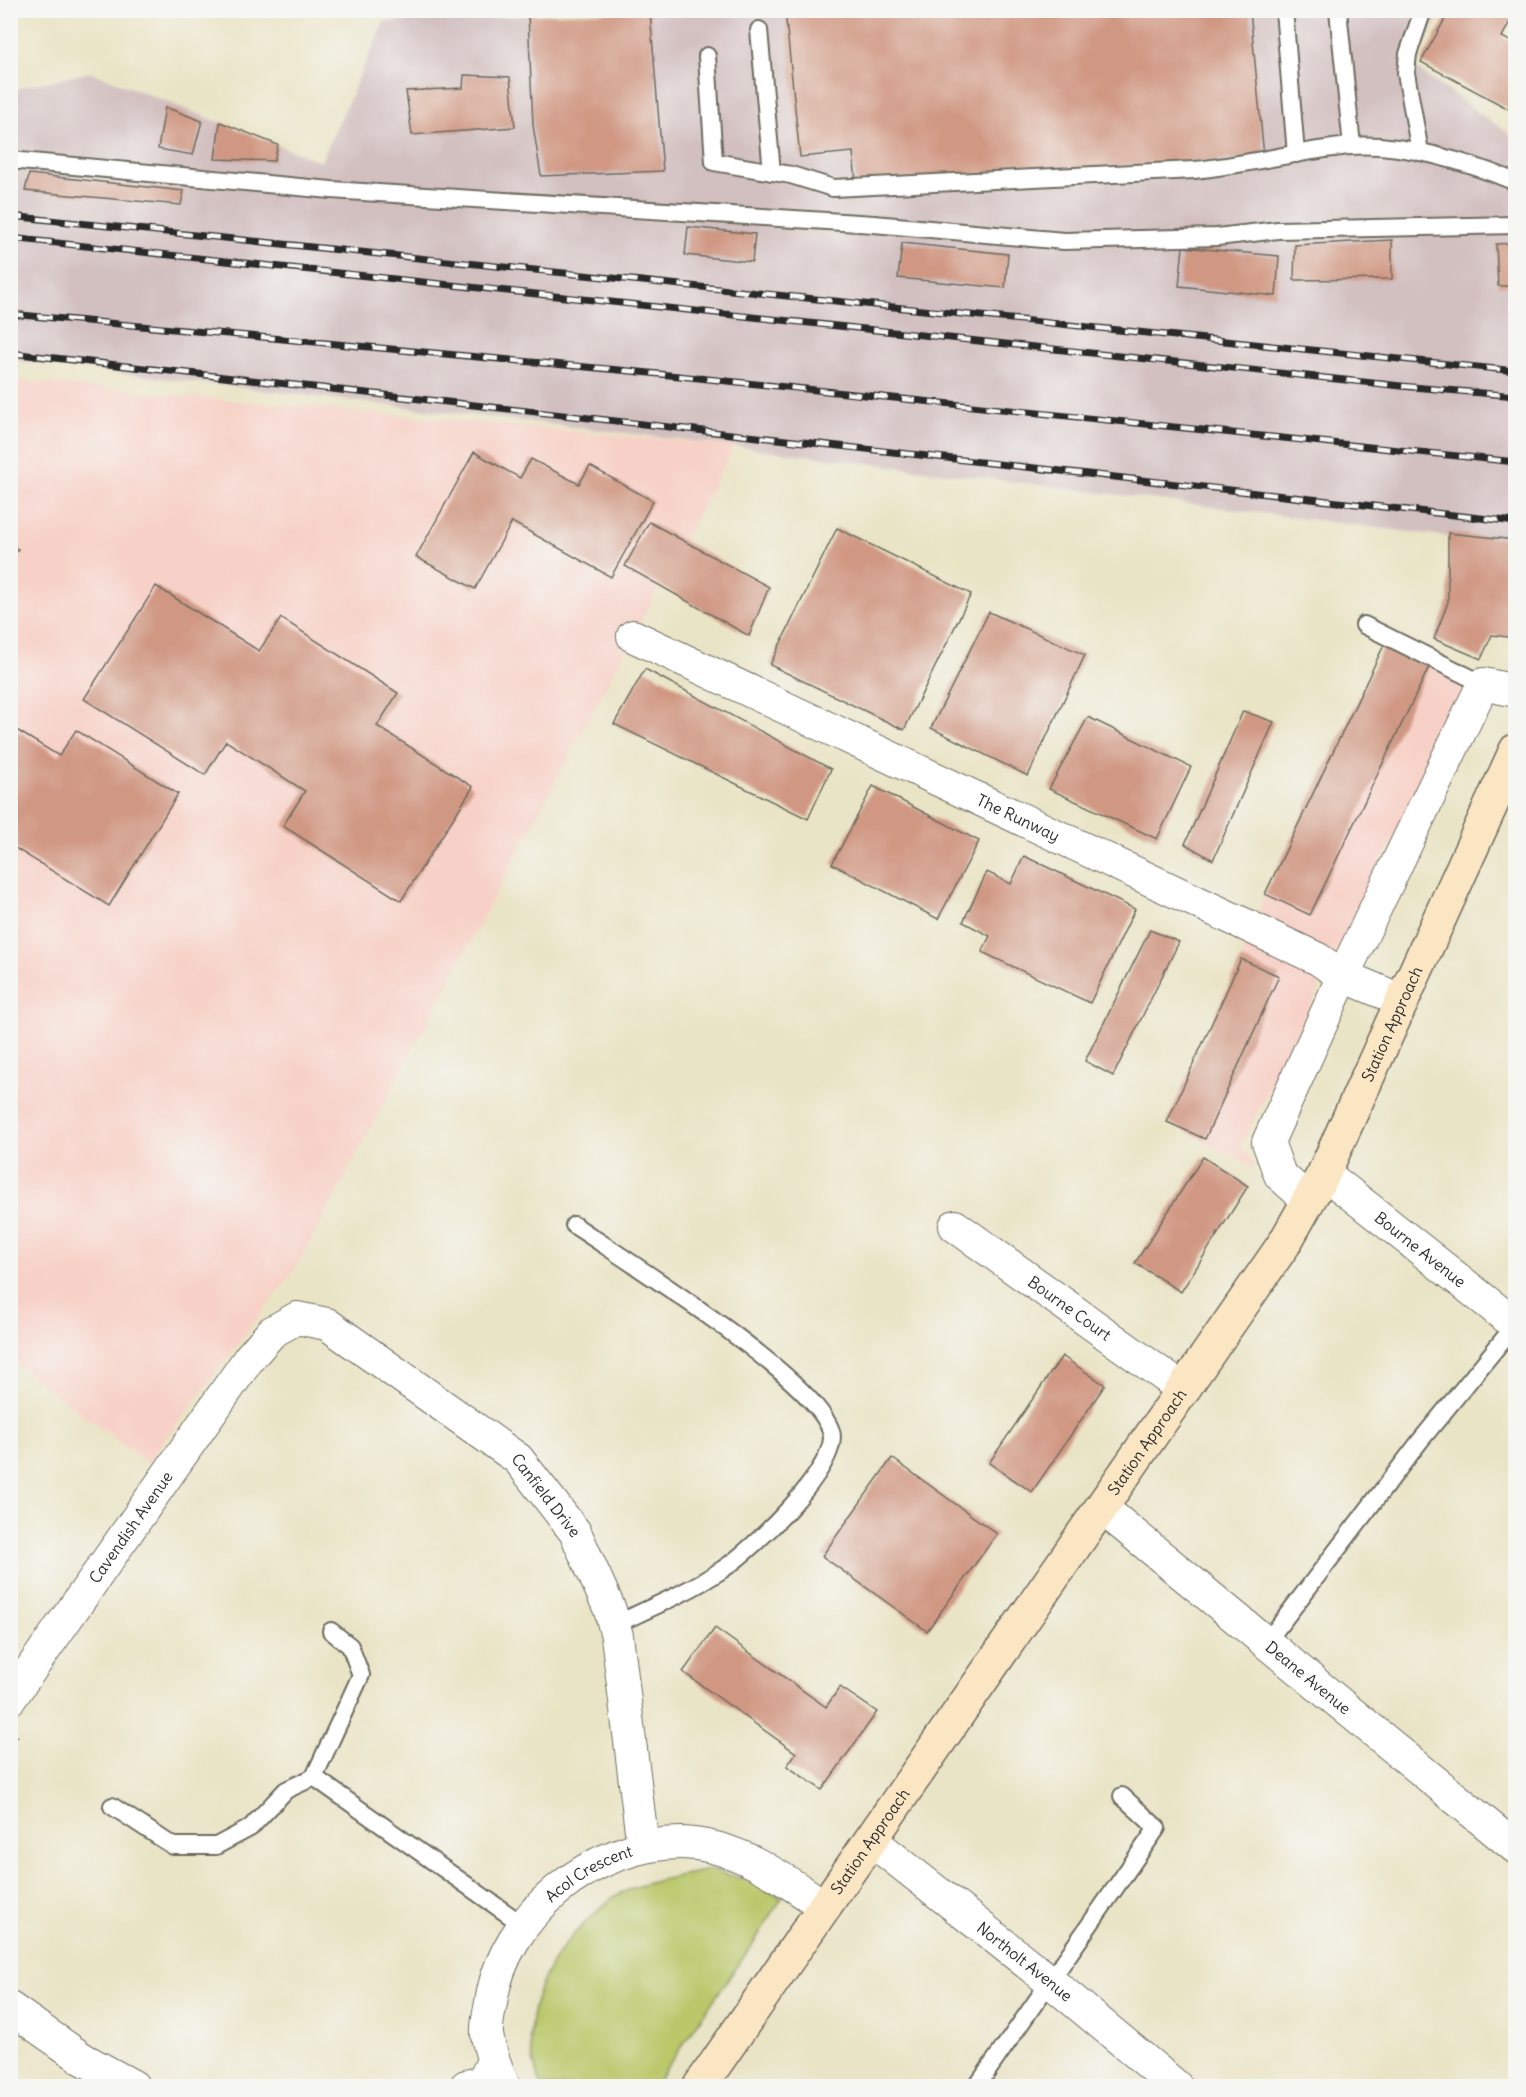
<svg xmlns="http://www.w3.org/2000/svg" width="1526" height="2097" font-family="Delius,sans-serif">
	<rect width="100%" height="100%" fill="#f6f6f2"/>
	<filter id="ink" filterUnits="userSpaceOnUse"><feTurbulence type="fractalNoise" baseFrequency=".0167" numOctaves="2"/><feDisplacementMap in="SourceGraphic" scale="12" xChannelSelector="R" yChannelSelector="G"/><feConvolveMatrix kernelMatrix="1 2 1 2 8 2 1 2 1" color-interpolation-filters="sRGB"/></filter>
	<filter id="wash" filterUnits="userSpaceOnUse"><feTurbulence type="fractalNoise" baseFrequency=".008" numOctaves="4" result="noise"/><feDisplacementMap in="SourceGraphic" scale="24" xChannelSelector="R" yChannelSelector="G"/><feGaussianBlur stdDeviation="1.35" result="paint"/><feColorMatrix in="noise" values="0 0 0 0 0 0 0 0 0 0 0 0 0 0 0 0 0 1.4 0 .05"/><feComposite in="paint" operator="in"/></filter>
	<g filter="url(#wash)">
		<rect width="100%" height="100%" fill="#eae4c6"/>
		<g fill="#f7d1c7">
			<polygon points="10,380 734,446 298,1265 147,1463 11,1360"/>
			<polygon points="1384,645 1469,687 1241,1145 1256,1168 1167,1122 1241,959 1265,894"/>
		</g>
		<polygon fill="#d2bfc0" points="678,10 1441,11 1414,67 1515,138 1515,638 1493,635 1481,659 1434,639 1448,602 1450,537 734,446 11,360 10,90 91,72 321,162 384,22"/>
		<path fill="#bac86a" stroke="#727a4a" stroke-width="1.5" d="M709,1870L755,1882L782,1898L756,1939L654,2086H542C513,2026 543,1961 589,1919C598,1912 607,1900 617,1895C646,1881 678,1876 709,1870Z"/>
		<g id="blocks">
			<g fill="#d09883">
				<polygon points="785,10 1250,10 1264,157 856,182 853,152 800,157"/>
				<polygon points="1450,10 1507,10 1514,14 1502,37 1516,44 1516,113 1421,62"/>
				<polygon points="650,11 663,171 541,176 533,125 528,15"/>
				<polygon points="464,75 510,77 515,127 412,135 406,91 463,88"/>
				<polygon points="165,107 202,121 193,155 158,149"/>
				<polygon points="220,122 278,145 274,161 215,159"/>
				<polygon points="29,174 184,191 181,205 25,191"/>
				<polygon points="688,227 755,234 752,262 685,255"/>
				<polygon points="1392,240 1392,279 1294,280 1295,245"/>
				<polygon points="902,243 1008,254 1005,288 898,278"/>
				<polygon points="1516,243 1516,286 1498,286 1496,244"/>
				<polygon points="1183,247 1279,256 1276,296 1179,286"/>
				<polygon points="474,452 520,478 531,459 579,484 590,466 653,501 611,577 512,522 475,589 416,557"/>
				<polygon points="649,522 769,587 749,636 625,566"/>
				<polygon points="837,528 971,594 904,730 770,665"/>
				<polygon points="1448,533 1516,540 1516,638 1492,635 1481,659 1434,639 1448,602"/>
				<polygon points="10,545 18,549 10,561"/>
				<polygon points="156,586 259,651 281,618 398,693 377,726 473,787 401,901 283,826 305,791 226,741 205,775 84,699"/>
				<polygon points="989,612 1085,655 1028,776 931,728"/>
				<polygon points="1384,645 1429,667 1310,915 1265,894"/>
				<polygon points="645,669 831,769 808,819 614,724"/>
				<polygon points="1243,711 1274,722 1213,860 1185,844"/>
				<polygon points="1088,717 1191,767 1157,839 1049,789"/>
				<polygon points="10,726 59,756 76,730 178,794 109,906 12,846 10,849"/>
				<polygon points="873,786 979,841 938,919 832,864"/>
				<polygon points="1024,856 1135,909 1090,1003 982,952 990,936 963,922 987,872 1011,884"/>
				<polygon points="1150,930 1179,942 1113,1076 1085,1061"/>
				<polygon points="1241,959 1279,976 1205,1139 1167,1122"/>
				<polygon points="1203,1157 1248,1186 1181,1292 1135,1263"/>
				<polygon points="1062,1356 1105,1385 1032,1492 989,1463"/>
				<polygon points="892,1458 997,1534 927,1631 822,1556"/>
				<polygon points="715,1628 826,1707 840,1687 877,1712 822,1790 787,1766 796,1753 683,1672"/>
			</g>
		</g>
	</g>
	<g filter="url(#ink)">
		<use href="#blocks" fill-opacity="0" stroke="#6e6c61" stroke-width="1.5"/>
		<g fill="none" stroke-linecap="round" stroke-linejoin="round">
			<g stroke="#6e6c61" stroke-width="20">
				<g id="lane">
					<polyline points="1284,10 1296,154"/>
					<polyline points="1338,10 1352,146"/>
					<polyline points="759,30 772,172"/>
					<path d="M707,56L714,162L791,175L833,188L1194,170C1247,165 1297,151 1350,146C1402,142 1467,162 1516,182"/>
					<polyline points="1420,152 1406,73 1408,54 1423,10"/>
					<polyline points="10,160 331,190 874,224 1064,241 1217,237 1278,230 1516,225"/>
					<polyline points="1364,625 1483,684"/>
					<path d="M574,1225C627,1261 814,1377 831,1431C842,1465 751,1551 723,1569C689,1592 650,1608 614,1625"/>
					<polyline points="1266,1643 1420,1441 1515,1325"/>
					<polyline points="314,1777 361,1675 350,1646 331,1631"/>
					<polyline points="112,1806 173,1846 216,1846 250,1828 286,1790 314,1777 523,1925"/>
					<polyline points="977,2086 1157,1828 1122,1796"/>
				</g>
			</g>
			<g stroke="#6e6c61" stroke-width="34">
				<g id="street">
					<path id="s1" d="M633,636L1318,959L1343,976L1403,1001"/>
					<path id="s2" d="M1324,1173L1516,1325"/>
					<polyline points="1308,1200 1280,1175 1268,1142 1343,976 1483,684 1516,691"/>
					<path id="s3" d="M955,1226L1184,1390"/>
					<path id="s4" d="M1102,1508L1516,1848"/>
					<path id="s5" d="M10,1699L250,1357L272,1332L297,1318L327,1324L518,1459L575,1532L610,1610L617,1636L643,1847"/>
					<path id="s6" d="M871,1840L1051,1982L1176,2086"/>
					<polyline points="10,2008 83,2059 133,2086"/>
					<polyline points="466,2086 483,2082 493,2061"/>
					<path id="s7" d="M504,2086C497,2070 490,2053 487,2035C486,2025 489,2013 491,2003C503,1915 593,1843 681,1843C736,1844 783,1878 825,1907"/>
				</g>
			</g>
			<g stroke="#6e6c61" stroke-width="36">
				<g id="secondary">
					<path id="s8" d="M700,2086L1284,1244L1324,1173L1516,750"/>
				</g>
			</g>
			<g stroke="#6e6c61" stroke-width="4" stroke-dasharray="1.5 4.5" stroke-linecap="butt">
				<polyline points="1513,656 1516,587"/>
				<polyline points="10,1747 20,1732"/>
			</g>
			<use href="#lane" stroke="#fff" stroke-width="16"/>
			<use href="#street" stroke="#fff" stroke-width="32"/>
			<use href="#secondary" stroke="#fbe6c4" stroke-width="33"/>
			<g stroke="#2b2b2b" stroke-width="7">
				<g id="rail">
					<polyline points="10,216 1516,371"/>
					<polyline points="10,238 1401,386 1516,396"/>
					<polyline points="10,314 630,371 1516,462"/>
					<polyline points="10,353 1516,522"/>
				</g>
			</g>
			<use href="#rail" stroke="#f6f6f2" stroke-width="4.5" stroke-dasharray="14" stroke-linecap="butt"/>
		</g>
	</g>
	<g text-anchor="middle" stroke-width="4.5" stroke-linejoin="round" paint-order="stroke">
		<g font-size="16" fill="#2b2b2b" stroke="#f6f6f2">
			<text dy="6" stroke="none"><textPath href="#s1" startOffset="426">The Runway</textPath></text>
			<text dy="6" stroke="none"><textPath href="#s8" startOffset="1270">Station Approach</textPath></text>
			<text dy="6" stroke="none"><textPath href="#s2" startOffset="123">Bourne Avenue</textPath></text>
			<text dy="6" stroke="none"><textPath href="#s3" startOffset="141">Bourne Court</textPath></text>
			<text dy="6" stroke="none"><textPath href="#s8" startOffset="784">Station Approach</textPath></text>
			<text dy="6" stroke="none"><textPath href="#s5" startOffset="790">Canfield Drive</textPath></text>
			<text dy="6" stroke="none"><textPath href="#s5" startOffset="210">Cavendish Avenue</textPath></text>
			<text dy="6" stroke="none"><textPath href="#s4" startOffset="267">Deane Avenue</textPath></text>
			<text dy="6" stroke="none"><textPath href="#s8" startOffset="298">Station Approach</textPath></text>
			<text dy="6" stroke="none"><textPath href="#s7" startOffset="256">Acol Crescent</textPath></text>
			<text dy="6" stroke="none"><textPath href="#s6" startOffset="196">Northolt Avenue</textPath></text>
		</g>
	</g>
	<rect width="1526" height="2097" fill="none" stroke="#f6f6f2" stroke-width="36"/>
</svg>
